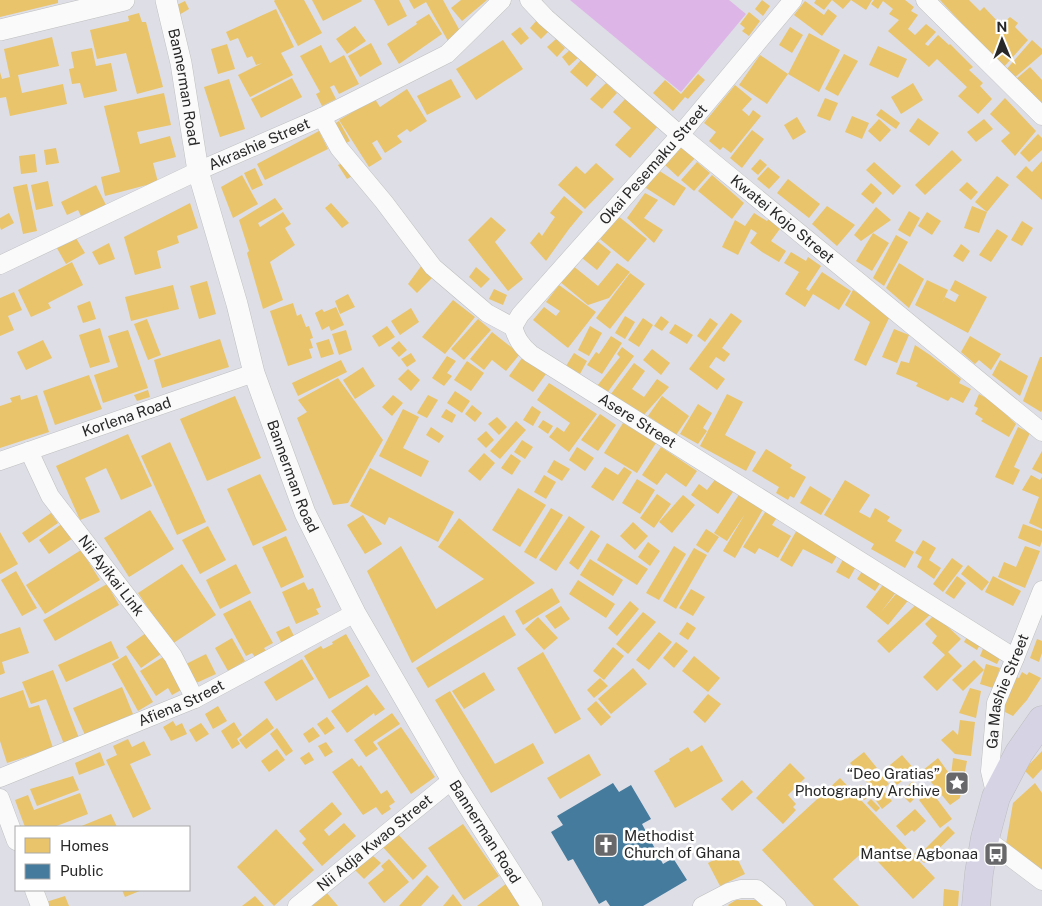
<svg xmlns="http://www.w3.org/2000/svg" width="1042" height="906" font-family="'Public Sans',sans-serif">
	<rect width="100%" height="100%" fill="#dedee6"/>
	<polygon fill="#ddb5e6" points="570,0 729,0 746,14 681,92"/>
	<g fill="#e9c46a">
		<polygon points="0,0 58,0 58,3 0,17"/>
		<polygon points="275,0 304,0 322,33 298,46 274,1"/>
		<polygon points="312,0 361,0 362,1 323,21"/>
		<polygon points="374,0 399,0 407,16 388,26"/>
		<polygon points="409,0 443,0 460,31 455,33 457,36 448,41 426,2 414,9"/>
		<polygon points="461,0 487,0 462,21 451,8"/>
		<polygon points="762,0 770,6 763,16 755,9"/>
		<polygon points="816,0 832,0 824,10 814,3"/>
		<polygon points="832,0 872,0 866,10 851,0 843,9"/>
		<polygon points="874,0 905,0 914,7 911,11 918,15 908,29 915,35 926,24 936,32 925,44 928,46 938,35 949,45 950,44 973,67 969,70 983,83 980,86 992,99 978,114 958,96 967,87 937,59 929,67 888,31 899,20 889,14 893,9 883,1 878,9 871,4"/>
		<polygon points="940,0 969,0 980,11 984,7 1001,25 1010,17 1018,23 1015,27 1028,40 1003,68"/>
		<polygon points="185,1 189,9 179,15 175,6"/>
		<polygon points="805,1 824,15 828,9 837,16 822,36 794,15"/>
		<polygon points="276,9 294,47 281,53 293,75 250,97 238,75 262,63 256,65 252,56 247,58 238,38 230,41 226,32"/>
		<polygon points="749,12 760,21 749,36 742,31 745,28 740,24"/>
		<polygon points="139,13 142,22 146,22 163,87 137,94 126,53 97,59 90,30 129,21 128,16"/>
		<polygon points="429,14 442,34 399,64 387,44 417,24 416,22"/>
		<polygon points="537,20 549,31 541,39 530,28"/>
		<polygon points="355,26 366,41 347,54 336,39"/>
		<polygon points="520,27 529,38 521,45 511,34"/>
		<polygon points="790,27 803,35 792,53 779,45"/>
		<polygon points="809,33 840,50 819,92 788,74 767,104 739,85 760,55 788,74"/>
		<polygon points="52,37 59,66 18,75 22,93 63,84 67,104 10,116 6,97 0,98 0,72 2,79 10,77 4,49"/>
		<polygon points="556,39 565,48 557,57 547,47"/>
		<polygon points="503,40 523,69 476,100 456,69"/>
		<polygon points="1032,40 1042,49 1042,54 1013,79 1005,71"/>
		<polygon points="371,43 382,64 360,77 348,56"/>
		<polygon points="227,44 235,69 218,74 211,49"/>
		<polygon points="321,45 330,63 344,55 359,84 339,94 334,85 330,87 336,99 322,106 316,94 320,92 300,56"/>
		<polygon points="878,46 907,59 898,78 869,65"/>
		<polygon points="92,48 96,66 111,63 117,91 84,98 80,83 72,84 69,69 74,68 71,52"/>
		<polygon points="571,49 579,57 569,66 562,57"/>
		<polygon points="844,54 858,61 838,96 825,89"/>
		<polygon points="581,60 597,75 587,87 570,72"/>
		<polygon points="1030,67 1042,80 1042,108 1016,79"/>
		<polygon points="698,74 705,80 688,99 685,97 673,111 653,93 665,80 681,94"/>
		<polygon points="292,78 302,97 261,118 251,99"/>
		<polygon points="229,79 245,129 220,137 204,87"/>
		<polygon points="451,79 461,97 427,115 417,96"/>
		<polygon points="606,83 617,93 602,109 590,99"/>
		<polygon points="913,83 923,100 901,114 891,97"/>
		<polygon points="735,85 752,99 742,110 749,116 753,110 761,116 731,153 723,147 720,150 709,141 716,132 704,123"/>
		<polygon points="407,89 427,121 410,132 407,129 397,136 402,142 385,153 377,140 372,143 382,159 369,167 339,120 375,99 380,107"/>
		<polygon points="164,93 171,125 137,132 140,144 170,136 176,157 153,163 158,182 105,196 101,177 120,172 104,106"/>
		<polygon points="627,97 659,125 630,158 615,145 631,128 613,112"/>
		<polygon points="825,98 838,103 830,121 817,116"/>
		<polygon points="1005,98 1036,131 1015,156 1001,141 1010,133 990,114"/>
		<polygon points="881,109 900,123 896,129 876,115"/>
		<polygon points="852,116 869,123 862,139 845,132"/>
		<polygon points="797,117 806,132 793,140 784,125"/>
		<polygon points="918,118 939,133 929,146 909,131"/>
		<polygon points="879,119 891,130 880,142 868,131"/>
		<polygon points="984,119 993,129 976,142 967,132"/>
		<polygon points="339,121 350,141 341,146 331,126"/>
		<polygon points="752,130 764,139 742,168 730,158"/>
		<polygon points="319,131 328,149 265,180 257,164"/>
		<polygon points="1038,134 1042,138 1042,150 1029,162 1020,153"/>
		<polygon points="680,146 695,158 678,177 664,164"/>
		<polygon points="56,148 59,163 46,165 44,150"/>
		<polygon points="952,150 962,160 925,195 915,185"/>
		<polygon points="35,154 37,172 21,174 19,156"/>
		<polygon points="760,159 767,165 758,175 751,169"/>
		<polygon points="346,161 356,174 347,179 338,165"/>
		<polygon points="1042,161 1042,200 1016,177 1026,166 1032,172"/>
		<polygon points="697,162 710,173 694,191 681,180"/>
		<polygon points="874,162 901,186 893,195 866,170"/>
		<polygon points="596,163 614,179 585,209 558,185 576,166 585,174"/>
		<polygon points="768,167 780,177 769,189 757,179"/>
		<polygon points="255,168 263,185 252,190 244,173"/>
		<polygon points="658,170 686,188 674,206 646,188"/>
		<polygon points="242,175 258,204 233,218 221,187"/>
		<polygon points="712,175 744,203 732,219 698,191"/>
		<polygon points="997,176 1009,185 987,212 975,202"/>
		<polygon points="788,179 820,204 809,218 777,193"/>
		<polygon points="48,181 53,206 36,210 31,185"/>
		<polygon points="967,182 978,192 971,200 959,190"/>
		<polygon points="871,183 882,193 873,204 861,194"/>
		<polygon points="27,184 37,231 23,234 13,187"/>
		<polygon points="96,185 106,205 81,216 78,210 67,215 61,202"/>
		<polygon points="645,193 658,200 644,218 663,230 654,243 627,218"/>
		<polygon points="564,196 583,212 569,229 546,261 530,243 539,232 542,236 555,217 550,213"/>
		<polygon points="275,198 283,209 258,223 260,227 283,212 291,224 285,228 295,245 270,262 283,300 263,309 247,253 249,251 239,220"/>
		<polygon points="190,203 198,228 177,236 179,243 157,251 161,268 135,275 124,237"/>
		<polygon points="331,203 349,223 342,228 325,208"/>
		<polygon points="827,206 855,225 837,246 812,224"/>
		<polygon points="972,206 987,212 979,233 964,228"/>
		<polygon points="876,207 891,220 861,241 854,235"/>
		<polygon points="909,211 920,218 910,237 898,230"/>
		<polygon points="927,212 941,221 932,235 918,226"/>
		<polygon points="9,213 14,223 1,230 0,227 0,218"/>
		<polygon points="754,213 767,221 770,217 782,226 771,241 786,251 779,262 762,252 750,243 757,233 751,229 738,255 722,247 735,220 745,226"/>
		<polygon points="618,216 647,239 628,262 600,239"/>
		<polygon points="491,217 506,230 495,242 523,279 508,291 468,240"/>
		<polygon points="1022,221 1033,228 1022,246 1011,240"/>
		<polygon points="997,229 1008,236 991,262 979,255"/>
		<polygon points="73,233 85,253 66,264 54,243"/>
		<polygon points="873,233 889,243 872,271 856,261"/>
		<polygon points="896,235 908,242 884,286 873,278"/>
		<polygon points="596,240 611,252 597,270 582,258"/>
		<polygon points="109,243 115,259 99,265 92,252"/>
		<polygon points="961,244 970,251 963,262 953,256"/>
		<polygon points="791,252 806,261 808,257 821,266 806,289 809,291 822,272 851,291 839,310 813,294 805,307 785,294 799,272 784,263"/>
		<polygon points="72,262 83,285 48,303 51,308 31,317 18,290"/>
		<polygon points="617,263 630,272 609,298 588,305 559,281 572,265 598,286"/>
		<polygon points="899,263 924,279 909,308 886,288"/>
		<polygon points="422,265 434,276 417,293 408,284"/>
		<polygon points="476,267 490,279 481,288 469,277"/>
		<polygon points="630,273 645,284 610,329 596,318"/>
		<polygon points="927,280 948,290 942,303 945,297 955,302 959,295 950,290 955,280 987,297 968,333 915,305"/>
		<polygon points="207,281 216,314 199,319 190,286"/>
		<polygon points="173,285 179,309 131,321 125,297"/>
		<polygon points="559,285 596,312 568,348 533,320 544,307 556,316 560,311 546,302"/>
		<polygon points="494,289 507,295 503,305 489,299"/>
		<polygon points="853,290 891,314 866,366 854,360 870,322 845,305"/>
		<polygon points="14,292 22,310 8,316 14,330 0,336 0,298"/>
		<polygon points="348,294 355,307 340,314 335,301"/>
		<polygon points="453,300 475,317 445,354 422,337"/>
		<polygon points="90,301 96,319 83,323 77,306"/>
		<polygon points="293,303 297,316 301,314 306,327 309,326 313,338 310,339 313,348 309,349 312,358 288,366 270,311"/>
		<polygon points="336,307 344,325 331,331 329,326 322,330 315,313 322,309 324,312"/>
		<polygon points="411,308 419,322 400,335 391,321"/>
		<polygon points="731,313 742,321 722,348 730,354 724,362 716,357 709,367 725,379 717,390 689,369"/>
		<polygon points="625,316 635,322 625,339 615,333"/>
		<polygon points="661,316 669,322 662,331 654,326"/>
		<polygon points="643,318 653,325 639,347 628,340"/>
		<polygon points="710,318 718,324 705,342 697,336"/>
		<polygon points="147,319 161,355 148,360 134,324"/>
		<polygon points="478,319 491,330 464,360 451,349"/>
		<polygon points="675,324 693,335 687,344 669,333"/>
		<polygon points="387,326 395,337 379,347 372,336"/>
		<polygon points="590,326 602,333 589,356 578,350"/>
		<polygon points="100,328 110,362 90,368 79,335"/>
		<polygon points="894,329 909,335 897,363 882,357"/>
		<polygon points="128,330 148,388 103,403 94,375 118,367 108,336"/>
		<polygon points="346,330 352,350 339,355 332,334"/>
		<polygon points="492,332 520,354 506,371 492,360 484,370 470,359"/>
		<polygon points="611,336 622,343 602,374 587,365 596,352 599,354"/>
		<polygon points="970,336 1001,354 991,370 979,360 975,364 961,352"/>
		<polygon points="220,339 229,367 162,388 154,360"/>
		<polygon points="329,339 334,354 321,358 316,343"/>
		<polygon points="43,340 52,358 26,370 17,352"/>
		<polygon points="399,341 407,350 399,357 391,348"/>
		<polygon points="915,345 930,355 961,379 959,383 971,389 963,403 951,397 948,401 916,386 918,383 896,374 901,361 909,363"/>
		<polygon points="622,347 634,356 607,393 597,386 620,357 617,354"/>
		<polygon points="652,349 670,363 661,375 643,360"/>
		<polygon points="411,353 416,361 407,367 401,359"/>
		<polygon points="574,353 587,361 580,374 566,366"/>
		<polygon points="447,356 456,361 447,373 452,376 444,386 432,378"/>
		<polygon points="1040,357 1042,357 1042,410 1041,412 1023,401"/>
		<polygon points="522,358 546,374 533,392 509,376"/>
		<polygon points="341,360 347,372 298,396 292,383"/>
		<polygon points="1000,360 1028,376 1020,396 992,375"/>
		<polygon points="467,361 484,373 471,391 454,380"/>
		<polygon points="634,363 645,371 632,389 644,397 657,379 669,387 642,417 611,394"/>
		<polygon points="363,367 375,386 355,399 343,380"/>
		<polygon points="408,369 420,380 411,391 398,379"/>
		<polygon points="89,375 102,409 55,425 43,391"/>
		<polygon points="338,378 383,440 348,503 333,505 297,418 307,412 298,400"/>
		<polygon points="549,383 597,414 569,452 549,437 557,427 564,432 570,423 537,400"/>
		<polygon points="148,390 150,397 137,401 134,395"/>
		<polygon points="455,391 470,401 462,413 447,403"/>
		<polygon points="727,394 743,402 725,435 756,452 746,471 700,446"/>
		<polygon points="979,394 993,402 1016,424 1009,437 981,421 983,419 975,414 978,408 974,406"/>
		<polygon points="20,395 21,400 37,395 49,432 0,448 0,406 12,402 10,398"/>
		<polygon points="393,395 403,403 392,416 382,407"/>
		<polygon points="428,395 438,400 427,418 417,413"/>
		<polygon points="235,396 261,458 207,481 180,419"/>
		<polygon points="662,396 689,416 676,435 648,416"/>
		<polygon points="698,404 712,413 703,428 707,431 698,444 680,434"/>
		<polygon points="472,405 482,413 475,422 465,414"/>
		<polygon points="532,406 541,412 533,426 523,420"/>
		<polygon points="403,409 419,417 403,448 429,461 421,477 379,456"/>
		<polygon points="446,409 456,415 452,423 441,417"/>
		<polygon points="600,414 616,425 598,451 581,440"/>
		<polygon points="497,417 507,427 499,435 488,424"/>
		<polygon points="543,420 553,426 548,434 538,427"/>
		<polygon points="516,421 526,430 500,459 490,451"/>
		<polygon points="623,423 656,443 637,473 604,453"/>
		<polygon points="431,427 444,436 439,443 426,435"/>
		<polygon points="1018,427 1030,433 1014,467 1020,470 1013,485 995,477"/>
		<polygon points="486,431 494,440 486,448 477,439"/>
		<polygon points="128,434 152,486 121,500 106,468 85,478 100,512 80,520 56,466"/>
		<polygon points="522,440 533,447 525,459 514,452"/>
		<polygon points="170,442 206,522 177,535 141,456"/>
		<polygon points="577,447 594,458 585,471 569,460"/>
		<polygon points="661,447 697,471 686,487 666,473 657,485 642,475"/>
		<polygon points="766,449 792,465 790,468 806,477 794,498 790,496 788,500 776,493 779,487 752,471"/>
		<polygon points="1042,451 1042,474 1032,469"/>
		<polygon points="484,453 495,463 480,481 468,471"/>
		<polygon points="511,454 521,461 512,475 501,468"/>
		<polygon points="554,460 570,469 562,481 547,472"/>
		<polygon points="605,467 618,475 624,467 632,472 613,501 591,487"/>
		<polygon points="370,468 454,512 438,542 389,517 385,525 350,506"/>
		<polygon points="260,474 287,530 253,546 227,489"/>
		<polygon points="544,475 556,482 546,499 534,492"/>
		<polygon points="1031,475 1040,480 1042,477 1042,529 1029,523 1039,497 1022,490"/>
		<polygon points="717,477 735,489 718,514 691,495 699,484 707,490"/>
		<polygon points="637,479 655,490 640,514 622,503"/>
		<polygon points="845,480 870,495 859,512 870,518 875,508 890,517 887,521 902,530 895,541 914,552 905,568 871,549 874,544 824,515"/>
		<polygon points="810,486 831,499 821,515 800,503"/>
		<polygon points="518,488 546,505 520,547 492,530"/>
		<polygon points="742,490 765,506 735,558 723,551 745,514 727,541 714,533"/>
		<polygon points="657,494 671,504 654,528 640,518"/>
		<polygon points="683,495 695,505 672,533 659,522"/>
		<polygon points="551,508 563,515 536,559 524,552"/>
		<polygon points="767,509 778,516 772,525 791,536 778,558 759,548 755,554 743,547"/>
		<polygon points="150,510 174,549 129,577 104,538"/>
		<polygon points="51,513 58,523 29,543 22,533"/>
		<polygon points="363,515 382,544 365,554 347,525"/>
		<polygon points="569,516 585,527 556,571 539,560"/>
		<polygon points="459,518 535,583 412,663 367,571 401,546 436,609 484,579 438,547"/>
		<polygon points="633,522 648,536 635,550 620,536"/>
		<polygon points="63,523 73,538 49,554 39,540"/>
		<polygon points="1023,524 1042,531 1042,541 1040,547 1018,538"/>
		<polygon points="208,526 226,560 200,574 182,540"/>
		<polygon points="798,528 840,551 832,564 803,549 792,567 780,560"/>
		<polygon points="706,529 719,537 708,553 696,545"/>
		<polygon points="591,530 600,536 578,570 569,563"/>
		<polygon points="0,532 18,564 0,574"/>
		<polygon points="286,536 304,577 281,588 262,547"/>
		<polygon points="923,540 936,548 929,560 941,568 934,579 917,567 922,557 915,553"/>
		<polygon points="648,542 660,551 650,566 638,557"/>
		<polygon points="607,543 648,569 637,585 597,560"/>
		<polygon points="674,546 686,554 659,600 646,593"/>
		<polygon points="1025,546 1040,551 1025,588 998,577 1004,562 1016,567"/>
		<polygon points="694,548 707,555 676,609 663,601"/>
		<polygon points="81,550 100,580 45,614 26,585"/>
		<polygon points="845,556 858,563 849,579 836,572"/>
		<polygon points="952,558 963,566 943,592 933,584"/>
		<polygon points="590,559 623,580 613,596 580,575"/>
		<polygon points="182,564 216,615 172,644 138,593"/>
		<polygon points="236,564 251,593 220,609 206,580"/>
		<polygon points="968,565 989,582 982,591 961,574"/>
		<polygon points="865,567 883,579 875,591 857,579"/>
		<polygon points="16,571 37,608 22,616 1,580"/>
		<polygon points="957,576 966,583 954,599 945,593"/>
		<polygon points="993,576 1021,591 1013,606 985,592"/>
		<polygon points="578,580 615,604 606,618 569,594"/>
		<polygon points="304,582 308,590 313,588 321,607 316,609 319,614 296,624 282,592"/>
		<polygon points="885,582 897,591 881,612 900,589 911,597 888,625 866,607"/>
		<polygon points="107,584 119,605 55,641 43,620"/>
		<polygon points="552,588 560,602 523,625 515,611"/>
		<polygon points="691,589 705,597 693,616 679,608"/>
		<polygon points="250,600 273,643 264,648 266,651 255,657 252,653 246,656 223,614"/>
		<polygon points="921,600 932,613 889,653 877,641"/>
		<polygon points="630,601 639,609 617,636 608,628"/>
		<polygon points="561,606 570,619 555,629 545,616"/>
		<polygon points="643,612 656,622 628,654 616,644"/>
		<polygon points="937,612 950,624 947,626 961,639 948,652 962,666 937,691 923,677 945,655 932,643 937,636 925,624"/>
		<polygon points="504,615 516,635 428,688 416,668"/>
		<polygon points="538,617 558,638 544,650 525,629"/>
		<polygon points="687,622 696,628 688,640 679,634"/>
		<polygon points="289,626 295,638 282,644 276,632"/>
		<polygon points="20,627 29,653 2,662 5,673 0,675 0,634"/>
		<polygon points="659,632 672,642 649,670 636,660"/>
		<polygon points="146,633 161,654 141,668 126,647"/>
		<polygon points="969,633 982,641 977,650 964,642"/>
		<polygon points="346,634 370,676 329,699 304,656 321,646 323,649 333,644 332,642"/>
		<polygon points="232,638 245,661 228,671 215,648"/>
		<polygon points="1037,639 1042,641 1042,653 1039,662 1030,658"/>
		<polygon points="111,641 119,658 66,682 58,665"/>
		<polygon points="676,642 688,651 674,668 663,658"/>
		<polygon points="985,644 1003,652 997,664 980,656"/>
		<polygon points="613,647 624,656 604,680 593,671"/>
		<polygon points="543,652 581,719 555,734 517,668"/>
		<polygon points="206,654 216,674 194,684 184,665"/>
		<polygon points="126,655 153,702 138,711 112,664"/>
		<polygon points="694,656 720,678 708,692 682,671"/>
		<polygon points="163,657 183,689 172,695 168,688 156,696 140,671"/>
		<polygon points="302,659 314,679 276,701 264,682"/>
		<polygon points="974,660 984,670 963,691 952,680"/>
		<polygon points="986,664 1000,668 993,688 980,684"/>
		<polygon points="633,668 647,684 611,714 598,699"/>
		<polygon points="53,670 79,738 64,744 46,699 31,704 22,682"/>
		<polygon points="484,672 495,690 464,709 452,691"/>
		<polygon points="1022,672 1027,675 1029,672 1041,678 1027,700 1013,716 1001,710 1011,674 1019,678"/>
		<polygon points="600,678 608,686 594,698 587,690"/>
		<polygon points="367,685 385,709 375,716 374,713 347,733 331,711"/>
		<polygon points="122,687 133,714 85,735 73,708"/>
		<polygon points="970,688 981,691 976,718 959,713"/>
		<polygon points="23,690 29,708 39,705 53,748 7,763 0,741 0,698"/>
		<polygon points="450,691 495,764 533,743 544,763 491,793 435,700"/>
		<polygon points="708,694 721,704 705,723 693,712"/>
		<polygon points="596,701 611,717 601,726 587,709"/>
		<polygon points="218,706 227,721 213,729 205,714"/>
		<polygon points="392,713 400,724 373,742 378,749 366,757 354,740"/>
		<polygon points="327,717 335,728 325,735 317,724"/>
		<polygon points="267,718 274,728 246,749 239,740"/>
		<polygon points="960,720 975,722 971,756 955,754 941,740 953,730 958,735"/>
		<polygon points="173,721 176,726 182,723 187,734 171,741 163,727"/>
		<polygon points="234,722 242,735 237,739 240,744 232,749 221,731"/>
		<polygon points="201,723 209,734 196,742 189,730"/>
		<polygon points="313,727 320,736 309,743 303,734"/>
		<polygon points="401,727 435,777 411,794 377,743"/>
		<polygon points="277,728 293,751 286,756 270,734"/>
		<polygon points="128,739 132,747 144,741 151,755 130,764 151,809 133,818 106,760 117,755 113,746"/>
		<polygon points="326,742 333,752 325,757 318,746"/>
		<polygon points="702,745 723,781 675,808 654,771 670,761 669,759 688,747 691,752"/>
		<polygon points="277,749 285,760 269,772 261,761"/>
		<polygon points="1042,751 1042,769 1033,779 1024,770"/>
		<polygon points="100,752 105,765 79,775 75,763"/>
		<polygon points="309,752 314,760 305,765 300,758"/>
		<polygon points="864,752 877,768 864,779 850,763"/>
		<polygon points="589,754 601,775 560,799 547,778"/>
		<polygon points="902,755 915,770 897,785 884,770"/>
		<polygon points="352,758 359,767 361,765 381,794 387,790 395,802 389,806 391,809 382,815 376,807 363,815 332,772"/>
		<polygon points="938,758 951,776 953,758 967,761 960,798 950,805 922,771"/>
		<polygon points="790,763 805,778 788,795 796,804 793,807 796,810 783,824 756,798"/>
		<polygon points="877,770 889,784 877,794 865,780"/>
		<polygon points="73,776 79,790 37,806 30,789"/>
		<polygon points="840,778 935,878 913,899 866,849 833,879 859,906 814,906 762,850"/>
		<polygon points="742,780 753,792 732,811 721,799"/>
		<polygon points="913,781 922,791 910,803 900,793"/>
		<polygon points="1035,783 1042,793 1042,871 1006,844 1013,803"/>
		<polygon points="861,785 870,796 864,800 855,790"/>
		<polygon points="883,791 892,801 882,809 874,798"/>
		<polygon points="931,791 952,819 940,828 919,800"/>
		<polygon points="80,793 88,814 54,827 25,827 15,800 28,795 34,810"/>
		<polygon points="871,799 880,808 876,812 867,803"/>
		<polygon points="332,802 342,814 324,830 329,836 344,823 356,836 322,866 302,843 306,839 299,831"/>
		<polygon points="915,809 926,821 914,832 912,830 905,836 896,826"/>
		<polygon points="111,814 117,827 79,827"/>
		<polygon points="463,824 499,876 464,900 428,848"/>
		<polygon points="948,826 955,833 924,863 914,854 921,847 924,850"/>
		<polygon points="276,829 314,870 274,906 237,867"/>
		<polygon points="396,832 427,866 413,880 381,845"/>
		<polygon points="733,850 745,874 720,886 708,863"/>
		<polygon points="371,854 381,863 364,879 355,870"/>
		<polygon points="389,859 409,882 384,903 368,883 384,870 381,866"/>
		<polygon points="427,875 439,887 421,906 399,906"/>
		<polygon points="507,883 525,906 477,906"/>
		<polygon points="944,889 959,891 958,906 943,906"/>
		<polygon points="122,890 142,890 125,897"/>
		<polygon points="327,893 338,906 312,906"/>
		<polygon points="453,894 462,906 443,906"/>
		<polygon points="65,896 69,906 47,906 46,902"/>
		<polygon points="255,896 264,906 242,906"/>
		<polygon points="736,900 756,900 762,906 729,906 728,905"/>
	</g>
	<polygon fill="#457b9d" points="613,783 619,792 631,785 651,819 642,824 663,864 673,858 687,880 643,906 610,906 606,900 599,904 573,859 568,861 551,832 563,825 557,816"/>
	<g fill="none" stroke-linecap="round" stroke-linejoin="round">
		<g stroke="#bebfbf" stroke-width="19">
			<g id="minor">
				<path id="s1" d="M529,0L546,18L680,135L1042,432"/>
				<polyline points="925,0 1042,116"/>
				<path id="s2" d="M322,117L339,148L384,202L433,267L487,313L513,327C517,339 521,346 531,354L1015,658"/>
				<path id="s3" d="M0,265L198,171L322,117L447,54L502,0"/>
				<path id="s4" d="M513,327L520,315L680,135L793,0"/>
				<path id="s5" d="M29,451L50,496L173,656L195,699"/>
				<path id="s6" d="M0,461L254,373"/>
				<path id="s7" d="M0,778L195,699L355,613"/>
				<path id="s8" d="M996,797L990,771L996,703L1015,658L1042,590"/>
				<polyline points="0,798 16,841"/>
				<polyline points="985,838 1042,881"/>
				<polyline points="34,890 40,906"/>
				<path id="s9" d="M297,906L452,780"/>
				<polyline points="702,906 729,892 741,889 757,889 777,906"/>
			</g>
		</g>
		<g stroke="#bebfbf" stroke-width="22">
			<g id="tertiary">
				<path id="s10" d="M166,0L181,63L198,171L237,304L254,373L305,513L355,613L452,780L532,906"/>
				<polyline points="0,30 124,0"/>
			</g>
		</g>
		<g stroke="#bcbcbf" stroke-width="29">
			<polyline id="primary" points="976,906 979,873 985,838 996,797 1019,753 1042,720"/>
		</g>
		<use href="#minor" stroke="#fafafb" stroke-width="18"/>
		<use href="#tertiary" stroke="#fafafb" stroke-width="21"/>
		<use href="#primary" stroke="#d6d3e5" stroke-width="28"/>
	</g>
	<defs>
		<g id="sight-square" transform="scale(1.25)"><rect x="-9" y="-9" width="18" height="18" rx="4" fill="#68686a" stroke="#fff"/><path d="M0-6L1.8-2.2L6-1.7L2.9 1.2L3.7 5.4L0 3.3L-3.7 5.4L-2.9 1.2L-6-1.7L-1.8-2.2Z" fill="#fff"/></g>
		<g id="church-square" transform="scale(1.25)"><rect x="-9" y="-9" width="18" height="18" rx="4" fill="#68686a" stroke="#fff"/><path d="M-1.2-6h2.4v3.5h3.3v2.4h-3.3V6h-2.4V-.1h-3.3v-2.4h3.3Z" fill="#fff"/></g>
		<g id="bus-square" transform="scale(1.25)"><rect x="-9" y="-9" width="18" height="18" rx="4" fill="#68686a" stroke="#fff"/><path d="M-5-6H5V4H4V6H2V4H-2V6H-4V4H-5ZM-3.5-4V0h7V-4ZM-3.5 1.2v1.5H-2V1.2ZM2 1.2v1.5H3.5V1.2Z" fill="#fff"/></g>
	</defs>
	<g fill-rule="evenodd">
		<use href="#sight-square" x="957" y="783"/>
		<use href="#church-square" x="606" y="845"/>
		<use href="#bus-square" x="996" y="854"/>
	</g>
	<g text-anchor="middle" stroke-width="5" stroke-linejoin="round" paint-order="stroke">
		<g font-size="15" fill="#282828" stroke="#fff">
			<text dy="5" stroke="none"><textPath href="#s10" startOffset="89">Bannerman Road</textPath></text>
			<text dy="5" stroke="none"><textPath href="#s3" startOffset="286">Akrashie Street</textPath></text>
			<text dy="5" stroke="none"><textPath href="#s4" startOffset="215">Okai Pesemaku Street</textPath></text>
			<text dy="5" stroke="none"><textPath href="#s1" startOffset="335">Kwatei Kojo Street</textPath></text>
			<text dy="5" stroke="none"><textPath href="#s6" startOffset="134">Korlena Road</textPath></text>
			<text dy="5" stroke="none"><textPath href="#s2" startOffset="446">Asere Street</textPath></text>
			<text dy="5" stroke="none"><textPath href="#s10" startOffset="494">Bannerman Road</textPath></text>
			<text dy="5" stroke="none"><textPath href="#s5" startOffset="150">Nii Ayikai Link</textPath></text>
			<text dy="5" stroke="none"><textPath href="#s8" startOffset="109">Ga Mashie Street</textPath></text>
			<text dy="5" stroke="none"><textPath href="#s7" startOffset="196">Afiena Street</textPath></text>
			<text dy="5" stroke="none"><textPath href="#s10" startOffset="899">Bannerman Road</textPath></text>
			<text dy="5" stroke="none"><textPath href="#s9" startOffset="100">Nii Adja Kwao Street</textPath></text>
		</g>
		<g font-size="15" fill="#282828" stroke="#fff" text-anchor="end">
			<text x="940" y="779">“Deo Gratias”<tspan x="940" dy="17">Photography Archive</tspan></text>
			<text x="624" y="841" text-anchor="start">Methodist<tspan x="624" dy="17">Church of Ghana</tspan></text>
			<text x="978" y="859">Mantse Agbonaa</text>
		</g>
	</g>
	<rect x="15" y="826" width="175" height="65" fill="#ffffff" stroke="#a9a9a9"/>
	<rect x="25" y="838" width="25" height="15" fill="#e9c46a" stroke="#a9a9a9"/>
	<text x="60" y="851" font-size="15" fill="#282828">Homes</text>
	<rect x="25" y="864" width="25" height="15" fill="#457b9d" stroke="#a9a9a9"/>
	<text x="60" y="876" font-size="15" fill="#282828">Public</text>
	<g transform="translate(1002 40) rotate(359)" stroke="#ffffff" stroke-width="4" paint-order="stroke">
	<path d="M0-4L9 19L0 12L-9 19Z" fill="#282828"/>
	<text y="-8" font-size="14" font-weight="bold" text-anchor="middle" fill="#282828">N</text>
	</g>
</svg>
